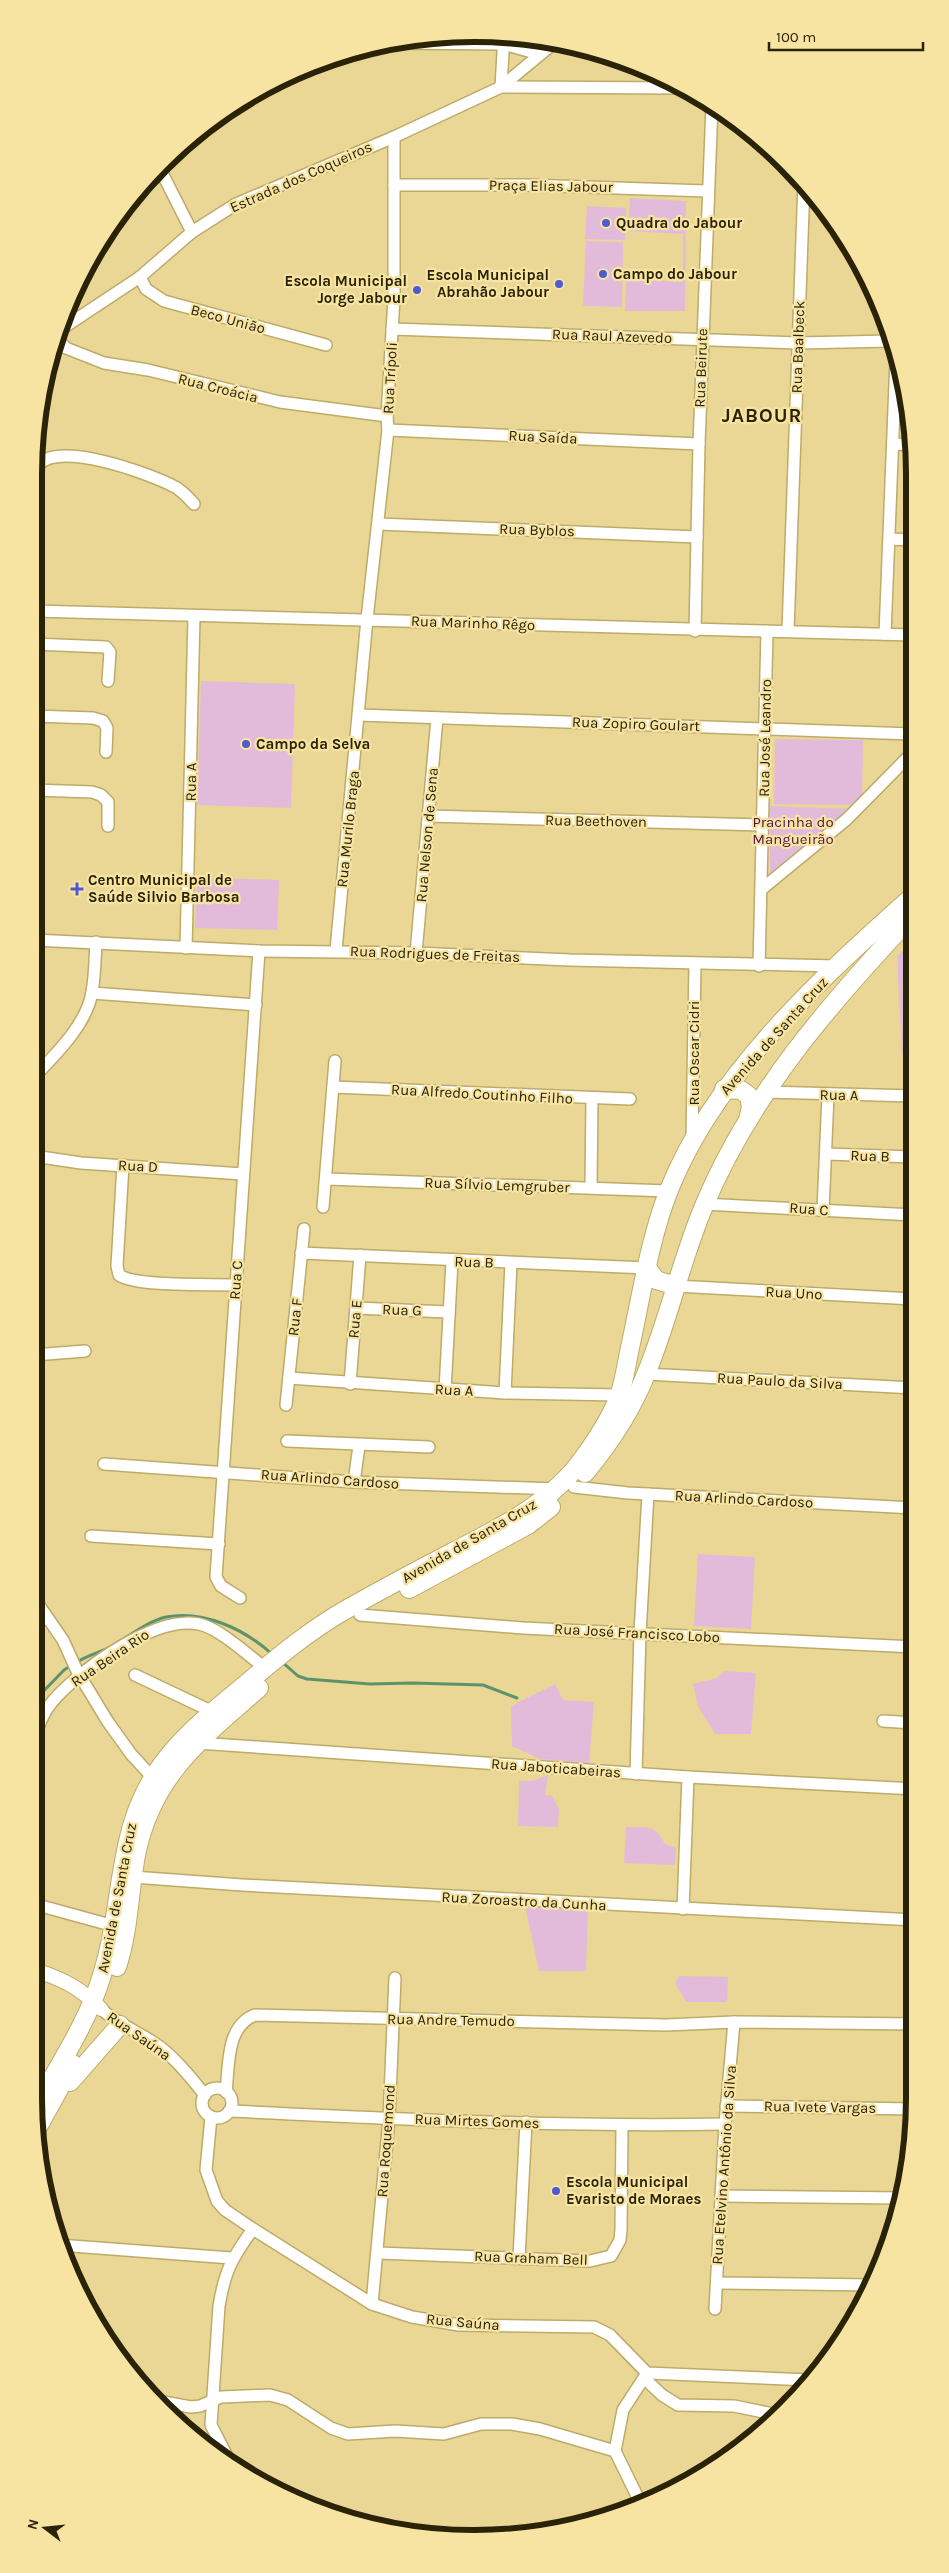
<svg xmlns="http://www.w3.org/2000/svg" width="949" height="2573" font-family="Karla,sans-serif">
	<rect width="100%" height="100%" fill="#ead795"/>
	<g fill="#e3bbda">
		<polygon points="630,198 686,201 685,311 625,311 626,279 683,282 683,234 628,231"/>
		<polygon points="587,206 626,208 625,240 585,239"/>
		<polygon points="586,241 623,242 622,307 583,306"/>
		<polygon points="201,681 295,684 291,808 197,805"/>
		<polygon points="775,739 863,740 862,805 774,804"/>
		<polygon points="770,806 855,809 783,868 770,874"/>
		<polygon points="197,877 279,880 277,930 195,928"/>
		<polygon points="913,942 913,1053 902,1054 897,956"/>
		<polygon points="698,1554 755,1557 751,1629 694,1626"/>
		<polygon points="725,1671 756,1673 751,1734 715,1734 698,1706 693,1684 717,1678"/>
		<polygon points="555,1684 563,1700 594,1702 589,1763 540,1759 512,1746 511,1706"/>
		<polygon points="548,1775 545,1795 552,1796 559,1809 558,1827 518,1826 519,1781 532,1781"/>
		<path d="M626,1827C647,1828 655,1824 665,1844L676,1848L675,1865L624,1863Z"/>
		<polygon points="525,1906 588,1909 586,1971 539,1971"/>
		<polygon points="679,1976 728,1977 727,2002 686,2002 675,1983"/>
	</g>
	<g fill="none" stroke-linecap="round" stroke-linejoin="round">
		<g stroke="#5c936e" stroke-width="3">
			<polyline points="281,1661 298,1676 307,1679 370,1684 412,1683 483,1685 517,1698"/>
			<path d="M77,1662C88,1655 101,1652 112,1646C130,1636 146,1622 166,1617C204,1610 244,1629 272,1654"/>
			<polyline points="34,1701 64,1670 72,1665"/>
		</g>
		<g stroke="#bdab6a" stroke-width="14">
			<g id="minor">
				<polyline points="393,43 503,44 539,54"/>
				<polyline points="501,87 676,88"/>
				<polyline points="501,87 504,35"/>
				<polyline points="160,169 192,232"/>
				<polyline points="394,185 526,185 707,191"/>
				<polyline points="140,277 146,289 164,301 326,345"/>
				<polyline points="392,329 799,343 891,341"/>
				<polyline points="60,330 140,277 192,232 236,204 394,137 501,87 554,43"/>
				<polyline points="57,339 66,348 104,363 148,370 280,402 387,416"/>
				<polyline points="388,430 699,444"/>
				<polyline points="893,444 912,445"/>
				<polyline points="378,524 697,537"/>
				<polyline points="890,539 912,540"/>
				<polyline points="34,611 912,635"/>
				<polyline points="695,631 699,444 712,105"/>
				<polyline points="788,631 804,182"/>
				<polyline points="885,634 896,358"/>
				<polyline points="34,644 106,647 110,652 108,681"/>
				<path d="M34,650C37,590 33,529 36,469C50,436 154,475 177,488C184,493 189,498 194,504"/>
				<polyline points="359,715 912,734"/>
				<polyline points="34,716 93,718 103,721 107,728 106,752"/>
				<polyline points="34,790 92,792 101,795 108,802 108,826"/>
				<polyline points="429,816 763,825"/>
				<polyline points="763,888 847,819 912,753"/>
				<polyline points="34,940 259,951 416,953 570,960 836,966"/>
				<polyline points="186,948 194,617"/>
				<polyline points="336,950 367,619 388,430 387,416 394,298 394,137"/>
				<polyline points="416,953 437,718"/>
				<polyline points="759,966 767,631"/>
				<polyline points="92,993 256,1005"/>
				<path d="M34,1077C56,1054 87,1024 92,992C95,976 95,958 96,942"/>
				<polyline points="333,1087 630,1099"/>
				<polyline points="766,1092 913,1096"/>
				<polyline points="692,1137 695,964"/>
				<polyline points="827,1154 913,1157"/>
				<polyline points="34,1156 81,1163 243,1174"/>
				<path d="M123,1165L117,1266L119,1275C136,1287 211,1284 235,1285"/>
				<polyline points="327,1179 668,1191"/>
				<polyline points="591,1187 592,1098"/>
				<polyline points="704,1204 913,1215"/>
				<polyline points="323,1207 335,1061"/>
				<polyline points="823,1210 828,1095"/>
				<polyline points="301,1253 647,1268"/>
				<polyline points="676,1286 913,1299"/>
				<polyline points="356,1308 448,1312"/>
				<polyline points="34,1355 85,1351"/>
				<polyline points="646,1374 914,1388"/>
				<polyline points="289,1378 505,1393 619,1395"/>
				<polyline points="350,1384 360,1255"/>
				<polyline points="445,1390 452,1261"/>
				<polyline points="505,1393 511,1263"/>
				<polyline points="286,1405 304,1229"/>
				<polyline points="287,1441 429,1447"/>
				<polyline points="104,1464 354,1482 556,1489"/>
				<polyline points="354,1482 359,1446"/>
				<polyline points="574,1487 628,1493 914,1508"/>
				<polyline points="91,1536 219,1544"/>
				<polyline points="34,1598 63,1640 77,1671 108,1722 131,1754 152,1777"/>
				<polyline points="240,1598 221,1586 216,1577 259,951"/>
				<polyline points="360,1615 523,1628 914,1647"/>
				<polyline points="34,1619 48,1619"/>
				<polyline points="135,1675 213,1712"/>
				<polyline points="883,1721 914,1723"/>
				<path d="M34,1743C37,1728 42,1714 52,1702C79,1670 155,1615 199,1624C219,1628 248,1655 265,1668"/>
				<polyline points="198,1743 688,1777 915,1789"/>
				<polyline points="636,1774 640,1633 648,1494"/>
				<polyline points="133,1877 242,1885 915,1920"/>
				<polyline points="34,1904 114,1926"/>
				<polyline points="683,1909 688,1777"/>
				<path d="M101,2009C120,2026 140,2032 160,2047C177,2060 191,2078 205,2095"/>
				<circle cx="217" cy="2103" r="15"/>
				<path d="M226,2092C229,2065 226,2026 255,2015L666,2025L734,2022L915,2024"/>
				<polyline points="726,2106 914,2109"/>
				<path d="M229,2111C395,2119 560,2127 725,2124"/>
				<polyline points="211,2117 206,2170 217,2201 225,2210 253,2229 372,2304 412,2317 459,2325 594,2327 610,2335 647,2373 810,2380"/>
				<polyline points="721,2196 902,2198"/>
				<polyline points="59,2245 231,2258"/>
				<polyline points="378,2253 590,2261 611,2256 620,2240 621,2230 622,2126"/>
				<polyline points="519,2258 526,2122"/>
				<polyline points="717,2283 873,2285"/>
				<polyline points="372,2304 389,2119 395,1978"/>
				<polyline points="715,2309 725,2124 734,2022"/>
				<polyline points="644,2378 662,2395 678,2405 734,2406 773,2414"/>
				<polyline points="158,2401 191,2407 200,2406 221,2397 270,2395 288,2400 331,2428 348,2434 395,2431 444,2434 481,2424 512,2424 540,2429 615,2451"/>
				<path d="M229,2460L211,2425L219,2306C225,2270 232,2258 253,2229"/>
				<polyline points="642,2506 615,2451 623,2410 647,2373"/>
			</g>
		</g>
		<g stroke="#bdab6a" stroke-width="16">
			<path id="tertiary" d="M34,1970C61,1978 81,1988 101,2009"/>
		</g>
		<g stroke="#bdab6a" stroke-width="20">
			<g id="primary">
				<polyline points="724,1089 741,1090 749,1096 751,1107 748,1120"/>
				<polyline points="647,1268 656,1280 676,1286"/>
				<path d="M585,1473C610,1443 632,1410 646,1374C669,1319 681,1260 704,1206C750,1095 831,1002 913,915"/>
				<polyline points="409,1589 528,1525 551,1507"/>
				<path d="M117,1967C129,1931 129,1893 136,1855C152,1775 201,1739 259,1688"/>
				<polyline points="70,2082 120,2025"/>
				<path d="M35,2108C59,2065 88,2022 102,1975C127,1895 113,1821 171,1753C191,1729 216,1709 240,1689C274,1660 308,1631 347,1609C381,1590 416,1571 451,1553C499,1528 552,1503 584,1457C597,1439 611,1418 619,1396C625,1379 627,1360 631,1343C642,1292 650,1238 669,1190C715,1074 822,977 913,896"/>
				<polyline points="38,2127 73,2064"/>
			</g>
		</g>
		<use href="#minor" stroke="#fff" stroke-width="11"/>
		<use href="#tertiary" stroke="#fff" stroke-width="14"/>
		<use href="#primary" stroke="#fff" stroke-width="18"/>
	</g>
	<g fill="#4e5acf" stroke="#f7e4a2" stroke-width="2">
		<circle cx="606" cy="223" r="5"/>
		<circle cx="603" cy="274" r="5"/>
		<circle cx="559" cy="284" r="5"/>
		<circle cx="417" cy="290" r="5"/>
		<circle cx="246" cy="744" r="5"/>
		<path d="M74.5 881.5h5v5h5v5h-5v5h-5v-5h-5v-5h5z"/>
		<circle cx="556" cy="2191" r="5"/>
	</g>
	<g text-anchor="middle" stroke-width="4.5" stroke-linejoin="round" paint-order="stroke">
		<g font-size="15" fill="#2a2308" stroke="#f7e4a2">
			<text transform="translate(301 177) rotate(-24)" y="5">Estrada dos Coqueiros</text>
			<text transform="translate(551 186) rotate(1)" y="5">Praça Elias Jabour</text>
			<text transform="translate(228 319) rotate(15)" y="5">Beco União</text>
			<text transform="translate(612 336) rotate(2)" y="5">Rua Raul Azevedo</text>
			<text transform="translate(798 347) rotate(-88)" y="5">Rua Baalbeck</text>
			<text transform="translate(701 368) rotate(-88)" y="5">Rua Beirute</text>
			<text transform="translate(390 378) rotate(-87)" y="5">Rua Trípoli</text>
			<text transform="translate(218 388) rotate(14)" y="5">Rua Croácia</text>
			<text transform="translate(543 437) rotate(3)" y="5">Rua Saída</text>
			<text transform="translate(537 530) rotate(2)" y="5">Rua Byblos</text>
			<text transform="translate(473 623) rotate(2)" y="5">Rua Marinho Rêgo</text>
			<text transform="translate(636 724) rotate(2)" y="5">Rua Zopiro Goulart</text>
			<text transform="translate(765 738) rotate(-89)" y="5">Rua José Leandro</text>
			<text transform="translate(191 782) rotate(-89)" y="5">Rua A</text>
			<text transform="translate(596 821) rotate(1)" y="5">Rua Beethoven</text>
			<text transform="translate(348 829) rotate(-84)" y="5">Rua Murilo Braga</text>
			<text transform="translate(427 835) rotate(-85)" y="5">Rua Nelson de Sena</text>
			<text transform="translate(435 954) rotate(2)" y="5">Rua Rodrigues de Freitas</text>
			<text transform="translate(774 1036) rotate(-48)" y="5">Avenida de Santa Cruz</text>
			<text transform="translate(694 1053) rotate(-90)" y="5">Rua Oscar Cidri</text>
			<text transform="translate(482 1094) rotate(3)" y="5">Rua Alfredo Coutinho Filho</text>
			<text transform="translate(839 1095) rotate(1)" y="5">Rua A</text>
			<text transform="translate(870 1156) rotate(2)" y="5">Rua B</text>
			<text transform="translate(138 1166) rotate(3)" y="5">Rua D</text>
			<text transform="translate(497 1185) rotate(2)" y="5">Rua Sílvio Lemgruber</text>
			<text transform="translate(809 1209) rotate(4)" y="5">Rua C</text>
			<text transform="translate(474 1262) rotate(2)" y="5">Rua B</text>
			<text transform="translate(236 1280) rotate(-86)" y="5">Rua C</text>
			<text transform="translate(794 1293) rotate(3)" y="5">Rua Uno</text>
			<text transform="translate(402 1310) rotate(2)" y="5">Rua G</text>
			<text transform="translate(295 1317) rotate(-84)" y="5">Rua F</text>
			<text transform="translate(355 1319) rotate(-85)" y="5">Rua E</text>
			<text transform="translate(780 1381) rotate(3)" y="5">Rua Paulo da Silva</text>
			<text transform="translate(454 1390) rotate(3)" y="5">Rua A</text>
			<text transform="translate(330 1479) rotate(4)" y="5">Rua Arlindo Cardoso</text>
			<text transform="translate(744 1499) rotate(3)" y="5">Rua Arlindo Cardoso</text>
			<text transform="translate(469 1541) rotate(-30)" y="5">Avenida de Santa Cruz</text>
			<text transform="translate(637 1633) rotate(3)" y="5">Rua José Francisco Lobo</text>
			<text transform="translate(110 1658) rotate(-34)" y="5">Rua Beira Rio</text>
			<text transform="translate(556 1768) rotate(4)" y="5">Rua Jaboticabeiras</text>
			<text transform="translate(117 1898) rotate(-79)" y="5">Avenida de Santa Cruz</text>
			<text transform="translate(524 1901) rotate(3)" y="5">Rua Zoroastro da Cunha</text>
			<text transform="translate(451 2020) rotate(1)" y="5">Rua Andre Temudo</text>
			<text transform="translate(139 2036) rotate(35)" y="5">Rua Saúna</text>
			<text transform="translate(820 2107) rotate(1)" y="5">Rua Ivete Vargas</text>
			<text transform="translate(477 2121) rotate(2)" y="5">Rua Mirtes Gomes</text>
			<text transform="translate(386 2141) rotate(-86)" y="5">Rua Roquemond</text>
			<text transform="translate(724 2165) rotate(-86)" y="5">Rua Etelvino Antônio da Silva</text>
			<text transform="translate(531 2258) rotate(2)" y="5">Rua Graham Bell</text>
			<text transform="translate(463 2322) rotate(5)" y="5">Rua Saúna</text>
		</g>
		<g font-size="15" font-weight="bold" fill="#2a2308" stroke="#f7e4a2" text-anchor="start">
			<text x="616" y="228">Quadra do Jabour</text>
			<text x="613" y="279">Campo do Jabour</text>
			<text x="549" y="280" text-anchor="end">Escola Municipal<tspan x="549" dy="17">Abrahão Jabour</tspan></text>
			<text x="407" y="286" text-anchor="end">Escola Municipal<tspan x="407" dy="17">Jorge Jabour</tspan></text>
			<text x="256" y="749">Campo da Selva</text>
			<text x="88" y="885">Centro Municipal de<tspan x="88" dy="17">Saúde Silvio Barbosa</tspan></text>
			<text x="566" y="2187">Escola Municipal<tspan x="566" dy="17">Evaristo de Moraes</tspan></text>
		</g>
		<g font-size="15" fill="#501448" stroke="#f7e4a2">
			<text x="793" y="827">Pracinha do<tspan x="793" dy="17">Mangueirão</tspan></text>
		</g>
		<g font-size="20" font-weight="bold" letter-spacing="1" fill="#2a2308" stroke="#f7e4a2">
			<text x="762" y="422">JABOUR</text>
		</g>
	</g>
	<path d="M0 0H949V2573H0ZM474 42H474A432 432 0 0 1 906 474V2098A432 432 0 0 1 474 2530H474A432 432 0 0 1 42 2098V474A432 432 0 0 1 474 42Z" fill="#f7e4a2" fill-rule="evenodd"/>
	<path fill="none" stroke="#2a2308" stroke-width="6" d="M474 42H474A432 432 0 0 1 906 474V2098A432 432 0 0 1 474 2530H474A432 432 0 0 1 42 2098V474A432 432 0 0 1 474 42Z"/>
	<g transform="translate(45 2528) rotate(286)" stroke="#f7e4a2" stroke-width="4" paint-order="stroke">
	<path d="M0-4L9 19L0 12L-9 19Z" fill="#2a2308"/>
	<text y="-8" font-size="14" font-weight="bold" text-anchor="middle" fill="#2a2308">N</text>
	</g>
	<path d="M769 42v8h154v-8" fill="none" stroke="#2a2308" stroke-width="2.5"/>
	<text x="776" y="42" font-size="15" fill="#2a2308" stroke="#f7e4a2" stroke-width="4" paint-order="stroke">100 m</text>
</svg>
